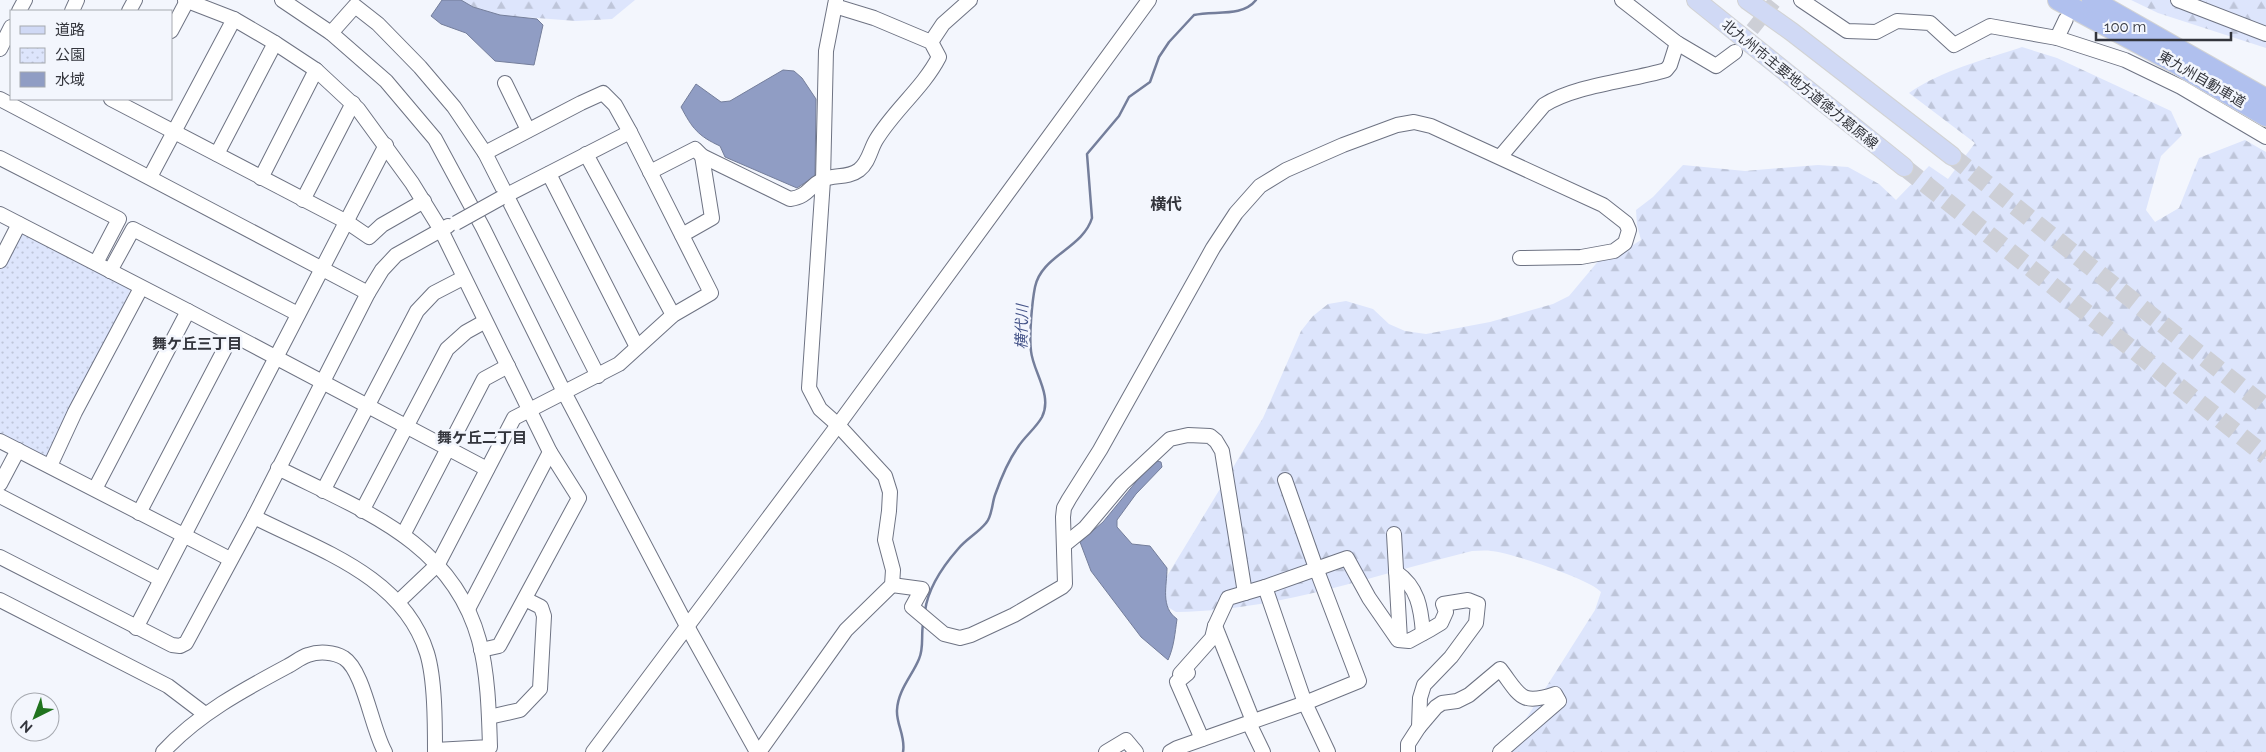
<svg xmlns="http://www.w3.org/2000/svg" width="2266" height="752" font-family="Raleway,'Noto Sans JP',sans-serif">
	<defs>
		<pattern id="forest-firs" width="22" height="20" patternUnits="userSpaceOnUse" patternTransform="scale(1.25)"><rect width="22" height="20" fill="#dde5fc"/><path d="M5 1l3.5 6h-7zM16 11l3.5 6h-7z" fill="#bec5d9"/></pattern>
		<pattern id="park-dots" width="8" height="8" patternUnits="userSpaceOnUse" patternTransform="scale(1.25)"><rect width="8" height="8" fill="#dde5fc"/><path d="M2 2h.1M6 6h.1" fill="none" stroke="#bec5d9" stroke-width="1.8" stroke-linecap="round"/></pattern>
	</defs>
	<rect width="100%" height="100%" fill="#f3f6fd"/>
	<g fill="url(#forest-firs)">
		<polygon points="461,0 635,0 612,19 576,21 500,15 473,7"/>
		<polygon points="2131,0 2266,0 2266,48 2158,13"/>
		<path d="M2022,47L2057,58L2171,111L2182,135L2161,156L2146,210L2155,222L2179,208L2199,158L2245,140L2266,152V752H1510L1519,730L1595,610L1601,592C1592,580 1509,552 1491,551C1485,550 1478,551 1472,551C1374,575 1277,611 1176,612L1166,606L1161,599L1158,591L1263,418L1301,331L1313,316L1328,304L1346,301L1373,309L1389,324L1405,331L1426,334L1490,322L1553,304L1569,296L1600,259L1620,253L1641,240L1637,225L1636,210L1653,197L1683,165L1745,171L1818,165L1848,167L1879,184L1896,200L1929,166L1948,179L1975,143L1909,93C1942,70 1984,60 2022,47Z"/>
	</g>
	<polygon fill="url(#park-dots)" points="20,231 131,289 48,458 0,433 0,270"/>
	<g fill="#909dc4" stroke="#747e9b">
		<polygon points="442,0 461,0 473,7 500,15 537,19 543,25 534,65 495,61 466,33 441,24 431,16"/>
		<path d="M783,70L794,71L802,78L816,99L815,176L797,188L725,157L720,146C698,136 692,128 681,107L696,84L721,102L730,101Z"/>
		<path d="M1157,461L1161,462L1162,467L1136,494L1117,520V527L1132,544L1150,546L1167,568C1167,586 1160,607 1177,619C1175,633 1174,647 1168,660L1141,637L1091,571L1080,542L1103,522L1149,466Z"/>
	</g>
	<g fill="none" stroke-linecap="round" stroke-linejoin="round">
		<g stroke="#747e9b" stroke-width="2.5">
			<path d="M925,611C928,588 944,565 958,549C966,539 978,533 986,523C992,517 992,503 995,495C1001,478 1008,461 1018,447C1025,436 1036,428 1042,417C1053,395 1033,372 1031,351C1029,336 1032,302 1035,287C1041,256 1083,248 1092,218L1087,154L1119,116L1129,97L1150,82L1159,57L1169,42L1194,15C1213,10 1242,18 1256,0"/>
			<path d="M903,752C906,737 896,724 897,710C898,690 912,676 919,659C924,648 921,636 923,624"/>
		</g>
		<polyline stroke="#cdcfd6" stroke-width="14" stroke-dasharray="14 7" stroke-linecap="butt" points="1739,46 1776,0"/>
		<g stroke="#cdcfd6" stroke-width="18" stroke-dasharray="18 9" stroke-linecap="butt">
			<polyline points="1952,156 2266,407"/>
			<polyline points="1904,167 2266,456"/>
		</g>
		<g stroke="#6e7383" stroke-width="16">
			<g id="minor">
				<polyline points="185,0 234,19 275,43 316,70 358,109 412,183 441,230 550,452 579,498 499,646 481,650"/>
				<polyline points="282,0 331,33 386,81 435,139 483,228 565,394 688,628 757,752"/>
				<polyline points="1622,0 1677,43 1716,66 1735,52"/>
				<polyline points="1801,0 1847,31 1876,32 1897,21 1930,23 1954,45 1990,26 2057,38 2125,60 2181,87 2266,137"/>
				<polyline points="2178,0 2266,34"/>
				<polyline points="19,11 25,0"/>
				<polyline points="72,11 77,0"/>
				<polyline points="129,11 135,0"/>
				<polyline points="171,31 187,1"/>
				<polyline points="331,33 355,6 378,24 420,67 454,107 485,153 598,376"/>
				<polyline points="2057,38 2066,19"/>
				<polyline points="931,42 943,24 970,0"/>
				<polyline points="0,49 11,27"/>
				<polyline points="505,83 528,130"/>
				<polyline points="0,99 368,293"/>
				<polyline points="111,99 347,222 369,237 382,225 424,201"/>
				<polyline points="217,154 275,43"/>
				<polyline points="586,154 673,315"/>
				<path d="M1500,157L1544,105C1576,85 1629,81 1666,70L1670,65L1677,43"/>
				<polyline points="0,158 119,219 96,263"/>
				<path d="M650,172L695,149L702,156L790,199C809,196 808,187 822,180C834,174 847,179 859,170C869,162 870,150 876,140C894,110 923,88 939,57L931,42L874,18L835,6"/>
				<polyline points="549,174 637,347"/>
				<polyline points="150,177 234,19"/>
				<polyline points="261,178 316,70"/>
				<polyline points="501,198 630,132"/>
				<polyline points="303,200 353,103"/>
				<polyline points="0,214 188,311 487,469"/>
				<polyline points="682,235 712,218 702,156"/>
				<polyline points="0,261 19,224"/>
				<polyline points="110,271 133,229 298,314"/>
				<polyline points="0,441 230,559"/>
				<polyline points="50,466 75,412 141,288"/>
				<path d="M278,468C361,510 452,541 479,640C488,673 489,713 490,747L435,750"/>
				<polyline points="0,484 18,450"/>
				<polyline points="95,489 188,311"/>
				<polyline points="323,491 417,311 434,293 463,278"/>
				<polyline points="0,496 160,579"/>
				<polyline points="362,511 447,349 466,332 484,322"/>
				<polyline points="139,513 232,335"/>
				<path d="M254,517C319,550 403,576 427,653C435,679 435,724 435,752"/>
				<polyline points="1394,534 1400,640"/>
				<polyline points="403,535 484,379 508,366"/>
				<polyline points="1064,545 1085,528 1122,484 1170,439 1188,435 1210,436 1216,441 1222,451 1245,593"/>
				<polyline points="0,557 172,645 180,646 186,643 254,517 368,293 382,270 396,255 448,226"/>
				<path d="M1396,572C1418,587 1421,608 1423,633"/>
				<polyline points="892,585 922,589 912,607 944,634 960,638 971,635 1014,615 1062,587 1065,584 1063,517 1064,508 1069,499 1100,450 1213,248 1236,213 1260,186 1286,170 1343,145 1397,125 1414,122 1431,126 1603,205 1626,223 1629,230 1625,243 1614,251 1581,257 1520,258"/>
				<polyline points="1265,587 1347,558 1369,598 1398,640 1409,641 1431,629 1441,623 1446,612 1443,604 1468,600 1478,604 1476,623 1451,657 1424,685 1420,698 1419,727 1408,744 1408,752"/>
				<polyline points="0,600 168,686 205,714"/>
				<polyline points="399,601 438,564 514,418 619,364 673,315 711,293 630,132 615,105 603,93 581,103 485,153"/>
				<polyline points="468,609 550,452"/>
				<polyline points="1215,626 1253,721"/>
				<polyline points="136,628 386,145"/>
				<polyline points="1188,673 1177,682 1202,739"/>
				<polyline points="1180,674 1212,638 1215,626 1228,598 1265,587 1305,703 1328,752"/>
				<polyline points="489,717 520,710 540,689 544,616 541,607 525,599"/>
				<polyline points="1249,723 1263,752"/>
				<path d="M1419,727L1436,707L1442,703L1457,701L1469,695L1500,669C1520,695 1520,706 1555,694L1559,701L1500,752"/>
				<path d="M163,752C198,714 243,690 288,666C294,663 301,657 308,655C319,651 334,652 344,658C364,671 372,730 385,752"/>
				<polyline points="593,752 838,425 1149,0"/>
				<polyline points="759,752 846,630 892,585 893,570 885,540 889,511 890,492 885,476 838,425 820,409 809,388 823,180 826,51 836,0"/>
				<polyline points="1106,752 1126,740 1136,752"/>
				<polyline points="1170,752 1177,748 1305,703 1359,681 1316,568 1285,480"/>
			</g>
		</g>
		<g stroke="#d2d3d4" stroke-width="20">
			<g id="major">
				<polyline points="1696,0 1904,167"/>
				<polyline points="1747,0 1792,32 1952,156"/>
			</g>
		</g>
		<g stroke="#d2d3d4" stroke-width="22">
			<g id="highway">
				<polyline points="2058,0 2179,65 2266,116"/>
				<polyline points="2092,0 2266,99"/>
			</g>
		</g>
		<use href="#minor" stroke="#fff" stroke-width="14"/>
		<use href="#major" stroke="#d0d9f5" stroke-width="18"/>
		<use href="#highway" stroke="#b0c0ee" stroke-width="20"/>
		<g stroke="#6e7383" stroke-width="16" stroke-linecap="butt">
			<polyline id="minor-bridge" points="456,223 501,198"/>
		</g>
		<use href="#minor-bridge" stroke="#fff" stroke-width="14"/>
	</g>
	<g text-anchor="middle" stroke-width="5" stroke-linejoin="round" paint-order="stroke">
		<g font-size="14" fill="#33353c" stroke="#f3f6fd">
			<text transform="translate(2202 79) rotate(30)" y="5">東九州自動車道</text>
			<text transform="translate(1800 84) rotate(39)" y="5">北九州市主要地方道徳力葛原線</text>
		</g>
		<g font-size="15" font-style="italic" fill="#455489" stroke="#f3f6fd">
			<text transform="translate(1022 327) rotate(-89)" y="5">横代川</text>
		</g>
		<g font-size="15" font-weight="bold" fill="#33353c" stroke="#f3f6fd">
			<text x="197" y="349">舞ケ丘三丁目</text>
			<text x="482" y="443">舞ケ丘二丁目</text>
		</g>
		<g font-size="16" font-weight="bold" fill="#33353c" stroke="#f3f6fd">
			<text x="1166" y="210">横代</text>
		</g>
	</g>
	<rect x="10" y="10" width="162" height="90" fill="#f3f6fd" stroke="#a6a9b0"/>
	<rect x="20" y="26" width="25" height="8" fill="#d0d9f5" stroke="#a6a9b0"/>
	<text x="55" y="35" font-size="15" fill="#33353c">道路</text>
	<rect x="20" y="48" width="25" height="15" fill="url(#park-dots)" stroke="#a6a9b0"/>
	<text x="55" y="60" font-size="15" fill="#33353c">公園</text>
	<rect x="20" y="72" width="25" height="15" fill="#909dc4" stroke="#a6a9b0"/>
	<text x="55" y="85" font-size="15" fill="#33353c">水域</text>
	<g transform="translate(35 717) rotate(222)"><circle r="24" fill="#f3f6fd" stroke="#a6a9b0"/>
	<path d="M0-4L9 19L0 12L-9 19Z" fill="#20731e"/>
	<text y="-8" font-size="14" font-weight="bold" text-anchor="middle" fill="#33353c">N</text>
	</g>
	<path d="M2096 32v8h135v-8" fill="none" stroke="#33353c" stroke-width="2.5"/>
	<text x="2104" y="32" font-size="15" fill="#33353c" stroke="#f3f6fd" stroke-width="4" paint-order="stroke">100 m</text>
</svg>
